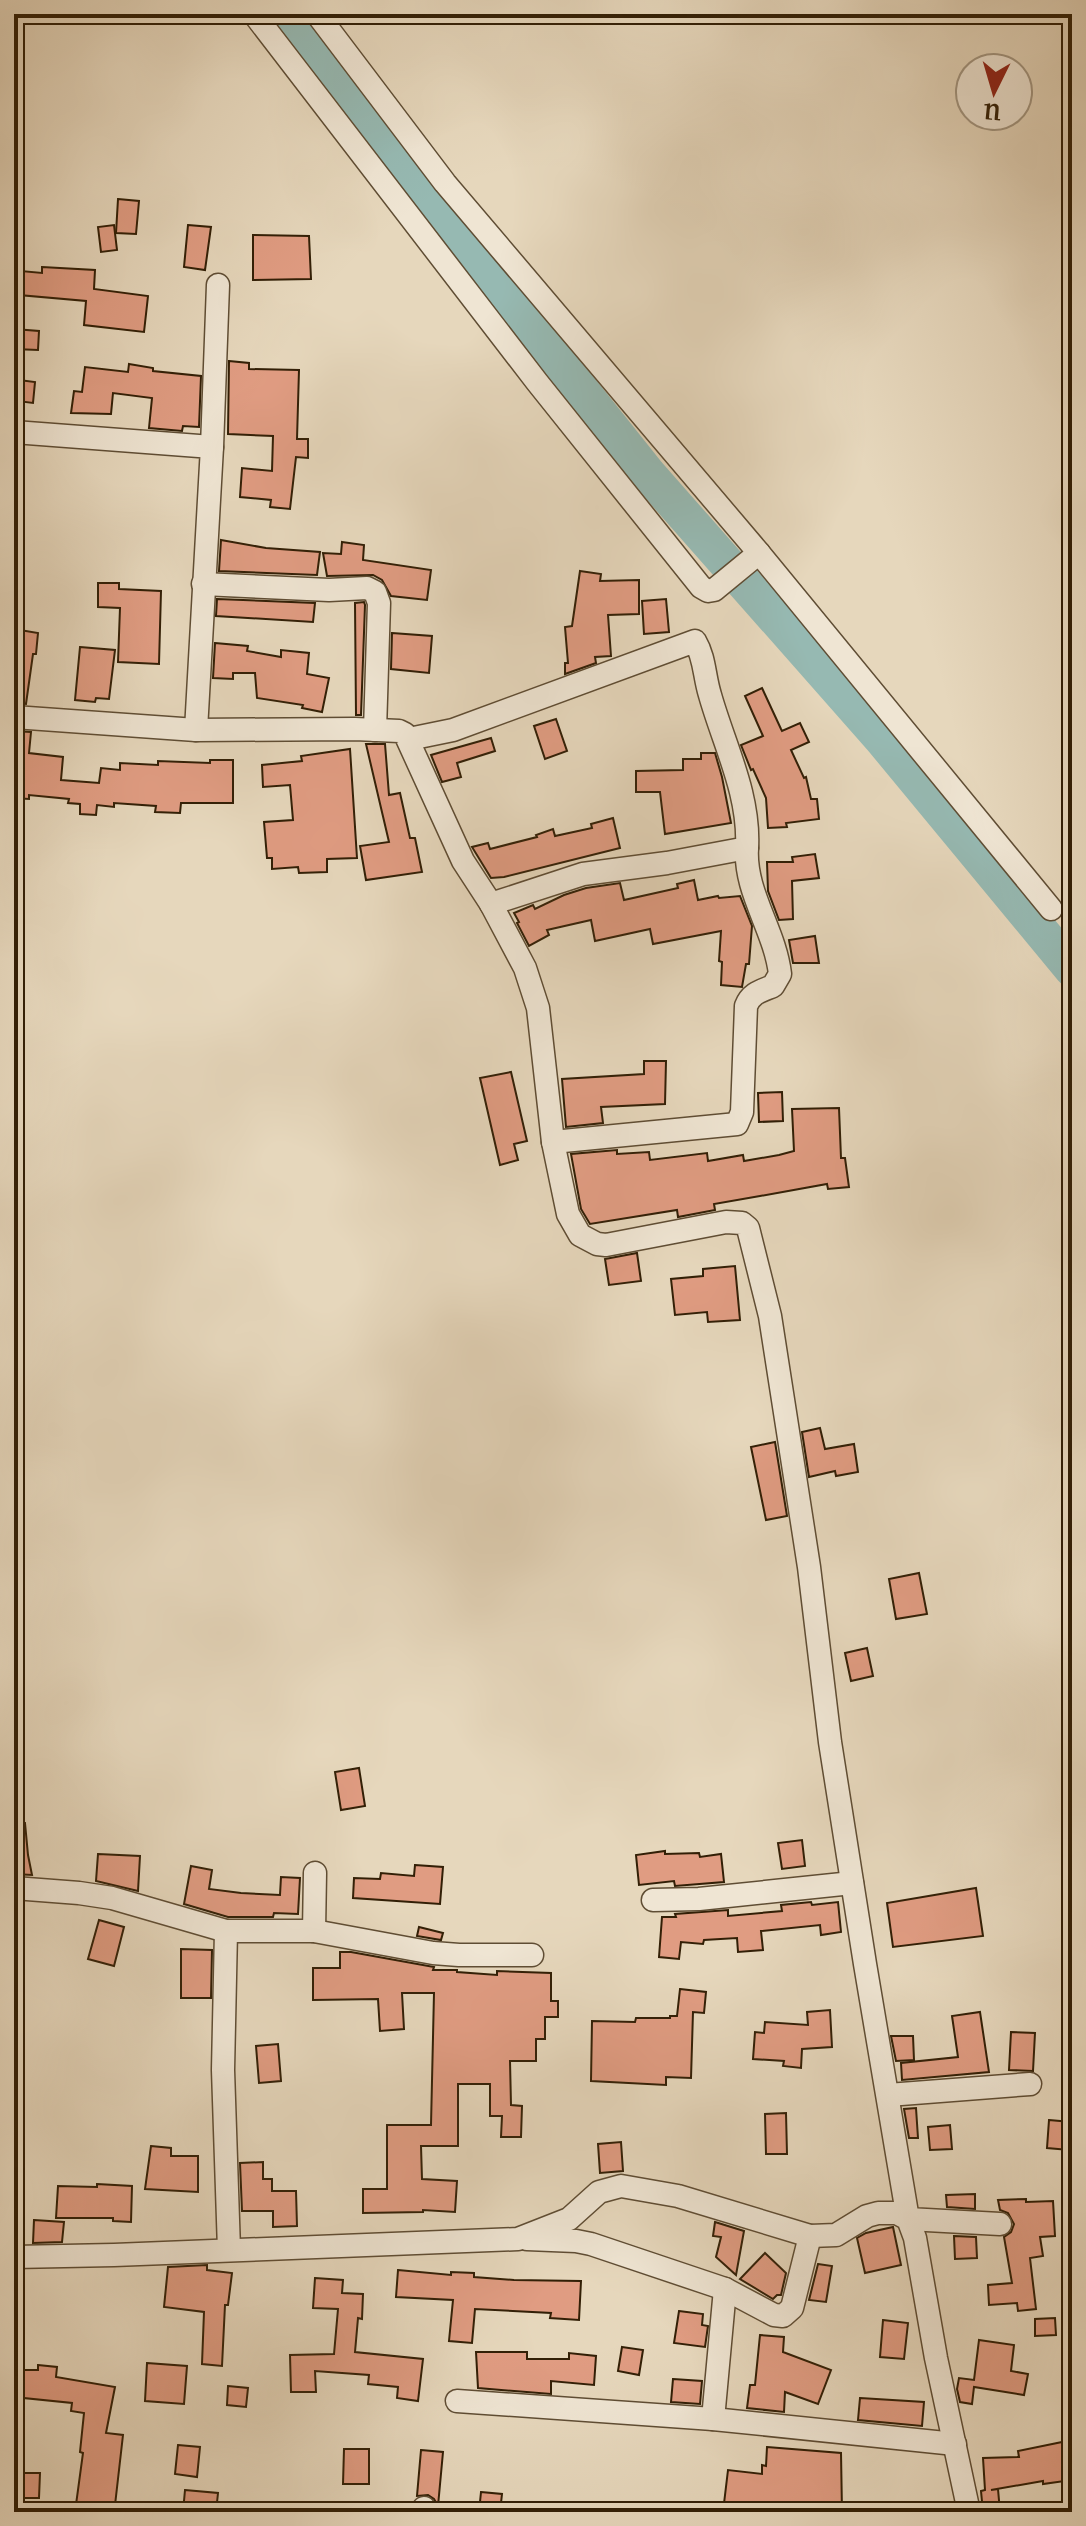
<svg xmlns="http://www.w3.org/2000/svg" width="1086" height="2526" font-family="'IM FELL French Canon',serif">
	<rect width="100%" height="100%" fill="#e6d7bc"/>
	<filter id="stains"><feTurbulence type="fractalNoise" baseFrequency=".0025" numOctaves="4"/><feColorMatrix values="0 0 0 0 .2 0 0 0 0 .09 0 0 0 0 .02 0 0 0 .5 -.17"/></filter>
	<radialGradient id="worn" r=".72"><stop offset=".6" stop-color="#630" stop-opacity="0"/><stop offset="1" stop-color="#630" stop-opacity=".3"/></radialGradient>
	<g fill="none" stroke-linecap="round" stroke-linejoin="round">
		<polyline stroke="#96b9b2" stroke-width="36" points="288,14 382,140 648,474 881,738 1072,969"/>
	</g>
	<g fill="#e09c82" stroke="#321f06" stroke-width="2">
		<polygon points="118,199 139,201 136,234 116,233"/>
		<polygon points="114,225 117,250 101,252 98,227"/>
		<polygon points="188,225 211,227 205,270 184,267"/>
		<polygon points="253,235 309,236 311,279 253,280"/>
		<polygon points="42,267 95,270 94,289 148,296 144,332 84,325 86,301 19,295 21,271 42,273"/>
		<polygon points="14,329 39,331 38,350 14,349"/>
		<polygon points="229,361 249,363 249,369 299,370 297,439 308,439 308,458 296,457 290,509 270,507 271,500 240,497 242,468 272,471 273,436 228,434"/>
		<polygon points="129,364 153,368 153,371 201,376 199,427 183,426 182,431 149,428 152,398 113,393 111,414 71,413 74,391 82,392 85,367 128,372"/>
		<polygon points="19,380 35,382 33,403 17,401"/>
		<polygon points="221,540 266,548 320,552 317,575 219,571"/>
		<polygon points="342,542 364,545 363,560 431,570 427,600 391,596 382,580 373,575 327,576 323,553 341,554"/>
		<polygon points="580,571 601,574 600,581 639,580 639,614 608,615 611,656 595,657 596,663 565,674 565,663 568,663 565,627 572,626"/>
		<polygon points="98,583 119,583 119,589 161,591 159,664 118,662 120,608 98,607"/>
		<polygon points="217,599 315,603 313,622 216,616"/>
		<polygon points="666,599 669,632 644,634 642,601"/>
		<polygon points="364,602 365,605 361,715 356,715 355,603"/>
		<polygon points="14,629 38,633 36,654 33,654 26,704 14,703"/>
		<polygon points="392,633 432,636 429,673 391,669"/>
		<polygon points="215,643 248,646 247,651 281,657 281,650 309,653 307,674 329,678 322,712 302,708 303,705 257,698 255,673 233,673 233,679 213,678"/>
		<polygon points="80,647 115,650 109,699 96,698 95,702 75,700"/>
		<polygon points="762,688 781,729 782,731 800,723 809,742 791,750 804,778 806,777 811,799 817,799 819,819 786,823 787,827 768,828 766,798 753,769 751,770 741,745 763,736 745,696"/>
		<polygon points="556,719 567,751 545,759 534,726"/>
		<polygon points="14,731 31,732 29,753 63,757 61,780 99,783 101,768 120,770 120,763 158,765 158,761 210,763 210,760 233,760 233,803 181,803 180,813 155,812 156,806 114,803 114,807 97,805 96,815 80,814 80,804 68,803 69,799 29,795 29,799 14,798"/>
		<polygon points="491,738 495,751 457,763 461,777 442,782 431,755"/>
		<polygon points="366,744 385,744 389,795 400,793 410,838 415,838 422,872 366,880 360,846 389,842"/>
		<polygon points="350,749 357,858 327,859 327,872 299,873 298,867 272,869 272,858 267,858 264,822 293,820 290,785 263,787 262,765 302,761 301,756"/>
		<polygon points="701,753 715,753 722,777 731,823 665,834 660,792 636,792 636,771 683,770 683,759 701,759"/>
		<polygon points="613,818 620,848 504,877 491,878 472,847 488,843 490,849 537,837 536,835 553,829 555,836 592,828 591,824"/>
		<polygon points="815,854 819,878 792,881 793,919 779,920 768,891 767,862 793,862 792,857"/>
		<polygon points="694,880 698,900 718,896 719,898 740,896 752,926 749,964 746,964 742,987 721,985 722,962 719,961 721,931 653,944 650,929 595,941 591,920 547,930 549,935 529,946 517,923 519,922 514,913 533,905 535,909 564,895 586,888 620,883 624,900 678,888 677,884"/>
		<polygon points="815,936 819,963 793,963 789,940"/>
		<polygon points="644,1061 666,1061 665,1104 601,1107 603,1123 566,1127 562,1079 644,1074"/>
		<polygon points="511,1072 527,1141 514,1144 518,1160 500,1165 480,1078"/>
		<polygon points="782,1092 783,1121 759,1122 758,1093"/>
		<polygon points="839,1108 841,1158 845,1158 849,1187 828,1189 827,1184 760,1196 714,1204 715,1210 678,1217 677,1210 590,1224 581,1209 571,1154 617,1150 617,1154 649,1152 650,1160 707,1153 708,1161 743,1155 744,1161 779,1155 794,1151 792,1109"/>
		<polygon points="637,1253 641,1281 609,1285 605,1259"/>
		<polygon points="735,1266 740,1320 708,1322 707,1312 675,1315 671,1279 703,1276 703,1269"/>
		<polygon points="820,1428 825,1449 854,1444 858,1472 836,1476 835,1471 809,1477 802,1432"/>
		<polygon points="775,1442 787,1516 766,1520 751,1447"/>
		<polygon points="919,1573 927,1614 896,1619 889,1579"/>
		<polygon points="867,1648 873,1676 851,1681 845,1653"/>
		<polygon points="359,1768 365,1806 341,1810 335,1772"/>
		<polygon points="25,1823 28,1855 32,1875 14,1874 14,1824"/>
		<polygon points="802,1840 805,1866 782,1869 778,1843"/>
		<polygon points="665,1851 665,1854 699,1853 700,1857 721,1854 724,1882 675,1886 674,1881 639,1885 636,1855"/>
		<polygon points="98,1854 140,1856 138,1891 96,1881"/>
		<polygon points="415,1865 443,1867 440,1904 353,1898 354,1878 380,1879 381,1873 414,1876"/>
		<polygon points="191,1866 212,1870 209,1889 241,1893 280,1895 281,1877 300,1878 298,1914 274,1913 273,1917 228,1917 184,1904"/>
		<polygon points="976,1888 983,1936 893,1947 887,1903"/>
		<polygon points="811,1902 812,1905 838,1902 841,1932 821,1935 820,1925 761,1931 763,1950 738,1952 737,1938 704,1940 703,1944 681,1942 679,1959 659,1957 662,1917 676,1917 675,1914 728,1910 728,1916 782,1911 781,1905"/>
		<polygon points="99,1920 124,1927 114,1966 88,1959"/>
		<polygon points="419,1927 443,1933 441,1940 417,1936"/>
		<polygon points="181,1949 212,1950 211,1998 181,1998"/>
		<polygon points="340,1952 351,1952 434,1967 433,1970 457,1970 457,1972 497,1975 497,1971 551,1973 551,2001 558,2001 558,2017 545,2017 545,2039 536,2039 536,2061 510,2061 511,2105 522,2106 521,2137 501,2137 502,2116 490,2116 490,2084 458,2084 458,2146 421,2146 422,2179 457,2181 455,2212 423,2210 423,2212 363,2213 363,2189 387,2189 387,2125 431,2125 434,1993 402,1993 404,2029 380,2031 378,1999 313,2000 313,1968 340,1968"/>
		<polygon points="680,1989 706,1992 704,2013 693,2012 691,2078 666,2077 666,2085 591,2081 592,2021 635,2022 636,2018 670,2018 670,2016 677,2016"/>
		<polygon points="830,2010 832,2047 802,2049 801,2068 783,2066 784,2061 753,2059 755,2032 764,2033 765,2022 808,2025 807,2012"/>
		<polygon points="980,2012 989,2072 902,2080 901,2063 958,2057 952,2016"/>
		<polygon points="1011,2032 1035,2033 1033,2071 1009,2070"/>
		<polygon points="891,2036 913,2036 914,2060 896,2061"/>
		<polygon points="278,2044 281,2081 259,2083 256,2046"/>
		<polygon points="916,2108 918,2138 909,2138 904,2109"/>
		<polygon points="786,2113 787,2154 766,2154 765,2114"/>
		<polygon points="1049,2120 1071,2122 1069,2150 1047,2148"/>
		<polygon points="950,2125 952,2149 930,2150 928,2127"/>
		<polygon points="621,2142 623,2171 600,2173 598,2144"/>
		<polygon points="151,2146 171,2148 171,2156 198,2156 198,2192 145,2189"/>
		<polygon points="263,2162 263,2179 272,2179 272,2191 296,2191 297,2226 273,2227 273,2211 242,2211 240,2163"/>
		<polygon points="97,2184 132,2186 131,2222 113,2221 113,2218 56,2218 58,2186 97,2187"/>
		<polygon points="975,2194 975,2209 947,2207 946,2195"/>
		<polygon points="1026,2199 1026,2202 1053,2201 1055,2236 1040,2237 1043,2256 1030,2258 1036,2309 1018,2311 1017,2303 989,2305 988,2285 1012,2283 1004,2237 1011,2232 1014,2224 1008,2213 1000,2210 998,2200"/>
		<polygon points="34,2220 64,2222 62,2242 33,2243"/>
		<polygon points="715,2222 744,2231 736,2275 716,2257 721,2237 713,2236"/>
		<polygon points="893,2227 901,2265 865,2273 857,2238 866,2233"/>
		<polygon points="954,2236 976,2237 977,2258 955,2259"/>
		<polygon points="765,2253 786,2273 781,2295 777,2295 773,2299 740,2279"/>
		<polygon points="818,2264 832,2266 826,2302 809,2300"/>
		<polygon points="207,2265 207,2270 232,2273 228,2305 225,2305 222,2366 202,2364 204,2312 164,2307 168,2267"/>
		<polygon points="398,2270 451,2275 451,2272 474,2273 474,2277 514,2280 581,2281 579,2320 550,2318 551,2313 475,2309 472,2343 449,2341 453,2300 396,2297"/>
		<polygon points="315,2278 343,2280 342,2293 363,2294 362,2319 358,2318 355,2352 423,2359 418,2401 397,2398 398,2387 368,2384 369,2375 315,2371 316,2392 291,2392 290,2355 334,2354 338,2309 313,2308"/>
		<polygon points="679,2311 703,2314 702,2325 708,2326 705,2347 674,2343"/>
		<polygon points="1055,2318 1056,2335 1035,2336 1035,2319"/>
		<polygon points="883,2320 908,2323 904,2359 880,2357"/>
		<polygon points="760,2335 784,2337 783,2352 831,2370 818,2404 785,2392 784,2412 747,2408 750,2385 755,2385"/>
		<polygon points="979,2340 1014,2345 1011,2371 1028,2374 1024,2395 974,2387 972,2404 960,2402 957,2389 959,2378 974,2380"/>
		<polygon points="622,2347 643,2350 639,2375 618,2371"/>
		<polygon points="476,2352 527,2352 527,2359 569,2359 569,2353 596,2356 594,2385 551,2381 551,2394 478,2388"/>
		<polygon points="147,2363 187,2366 184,2404 145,2401"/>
		<polygon points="38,2365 57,2367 56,2377 115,2387 106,2433 123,2435 115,2505 100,2503 100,2512 75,2512 83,2453 80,2452 84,2413 71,2411 72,2403 14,2397 14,2370 38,2370"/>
		<polygon points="673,2379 702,2381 700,2404 671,2402"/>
		<polygon points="228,2386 248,2388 246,2407 227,2405"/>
		<polygon points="860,2398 924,2402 922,2426 858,2420"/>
		<polygon points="1067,2441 1072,2480 1043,2484 1043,2481 991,2490 998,2489 1000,2512 983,2512 981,2491 985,2490 983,2458 1019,2457 1018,2451"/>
		<polygon points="178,2445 200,2447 197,2477 175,2474"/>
		<polygon points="767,2447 841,2453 842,2512 723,2512 728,2470 762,2474 762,2465 766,2466"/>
		<polygon points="344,2449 369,2449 369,2484 343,2484"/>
		<polygon points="421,2450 443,2452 438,2506 434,2499 428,2495 417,2496"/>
		<polygon points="21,2473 40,2473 39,2498 14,2498 14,2476 21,2476"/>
		<polygon points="185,2490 218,2493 216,2512 183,2512"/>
		<polygon points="481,2492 502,2494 500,2512 479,2512"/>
	</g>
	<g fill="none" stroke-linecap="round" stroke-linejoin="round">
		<g stroke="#5f4d34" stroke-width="25">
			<g id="minor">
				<polyline points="254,14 537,382 701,587 708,591 714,590 759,553"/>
				<polyline points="317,14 445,183 759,553 1051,909"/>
				<polyline points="14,432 212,447 196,730"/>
				<polyline points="212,447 218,285"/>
				<polyline points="203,584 329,590 367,588 375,592 379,603 375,730"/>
				<polyline points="14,717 196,730 355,729 399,731 405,734 463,861 491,904 525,968 538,1008 553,1142 568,1214 580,1235 597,1244 606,1245 726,1222 742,1223 748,1228 770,1316 809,1567 830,1742 865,1964 908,2219 1000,2224"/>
				<path d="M409,739L453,730L695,641C705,658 704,676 710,695C724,745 750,794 747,848L667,863L583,874L491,904"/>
				<path d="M553,1142L737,1124L742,1112L746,1006C751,993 761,991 773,986L780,974C775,930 744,892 747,848"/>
				<polyline points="14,1888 79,1893 112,1898 226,1931 314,1931 433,1953 459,1955 532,1955"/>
				<polyline points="653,1900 699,1899 852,1883"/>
				<polyline points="226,1931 223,2070 229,2250"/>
				<polyline points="314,1931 315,1873"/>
				<polyline points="888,2095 1030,2084"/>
				<polyline points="527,2239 576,2241 591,2244 725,2289 774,2315 783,2316 792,2308 810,2236"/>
				<polyline points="14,2257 114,2255 518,2239 569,2219 599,2192 621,2186 678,2196 810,2236 836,2235 867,2216 878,2213 897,2213 908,2219 915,2238 936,2358 969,2512"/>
				<polyline points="457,2401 713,2419 955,2444"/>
				<polyline points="713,2419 725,2289"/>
				<polyline points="423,2512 424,2508"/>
			</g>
		</g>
		<use href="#minor" stroke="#efe5d3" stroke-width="22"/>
	</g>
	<rect width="1086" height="2526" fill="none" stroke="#e6d7bc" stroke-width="48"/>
	<rect x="16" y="16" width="1054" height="2494" fill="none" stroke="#321f06" stroke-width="4"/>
	<rect x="24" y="24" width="1038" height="2478" fill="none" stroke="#321f06" stroke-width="2"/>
	<g transform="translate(994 92) rotate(185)"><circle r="38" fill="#efe5d3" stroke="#a39681" stroke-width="2"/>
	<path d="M0-6L14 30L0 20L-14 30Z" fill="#8f2418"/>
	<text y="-12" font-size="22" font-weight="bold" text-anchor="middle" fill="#321f06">U</text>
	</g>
	<rect width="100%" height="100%" filter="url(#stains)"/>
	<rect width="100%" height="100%" fill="url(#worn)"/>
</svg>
